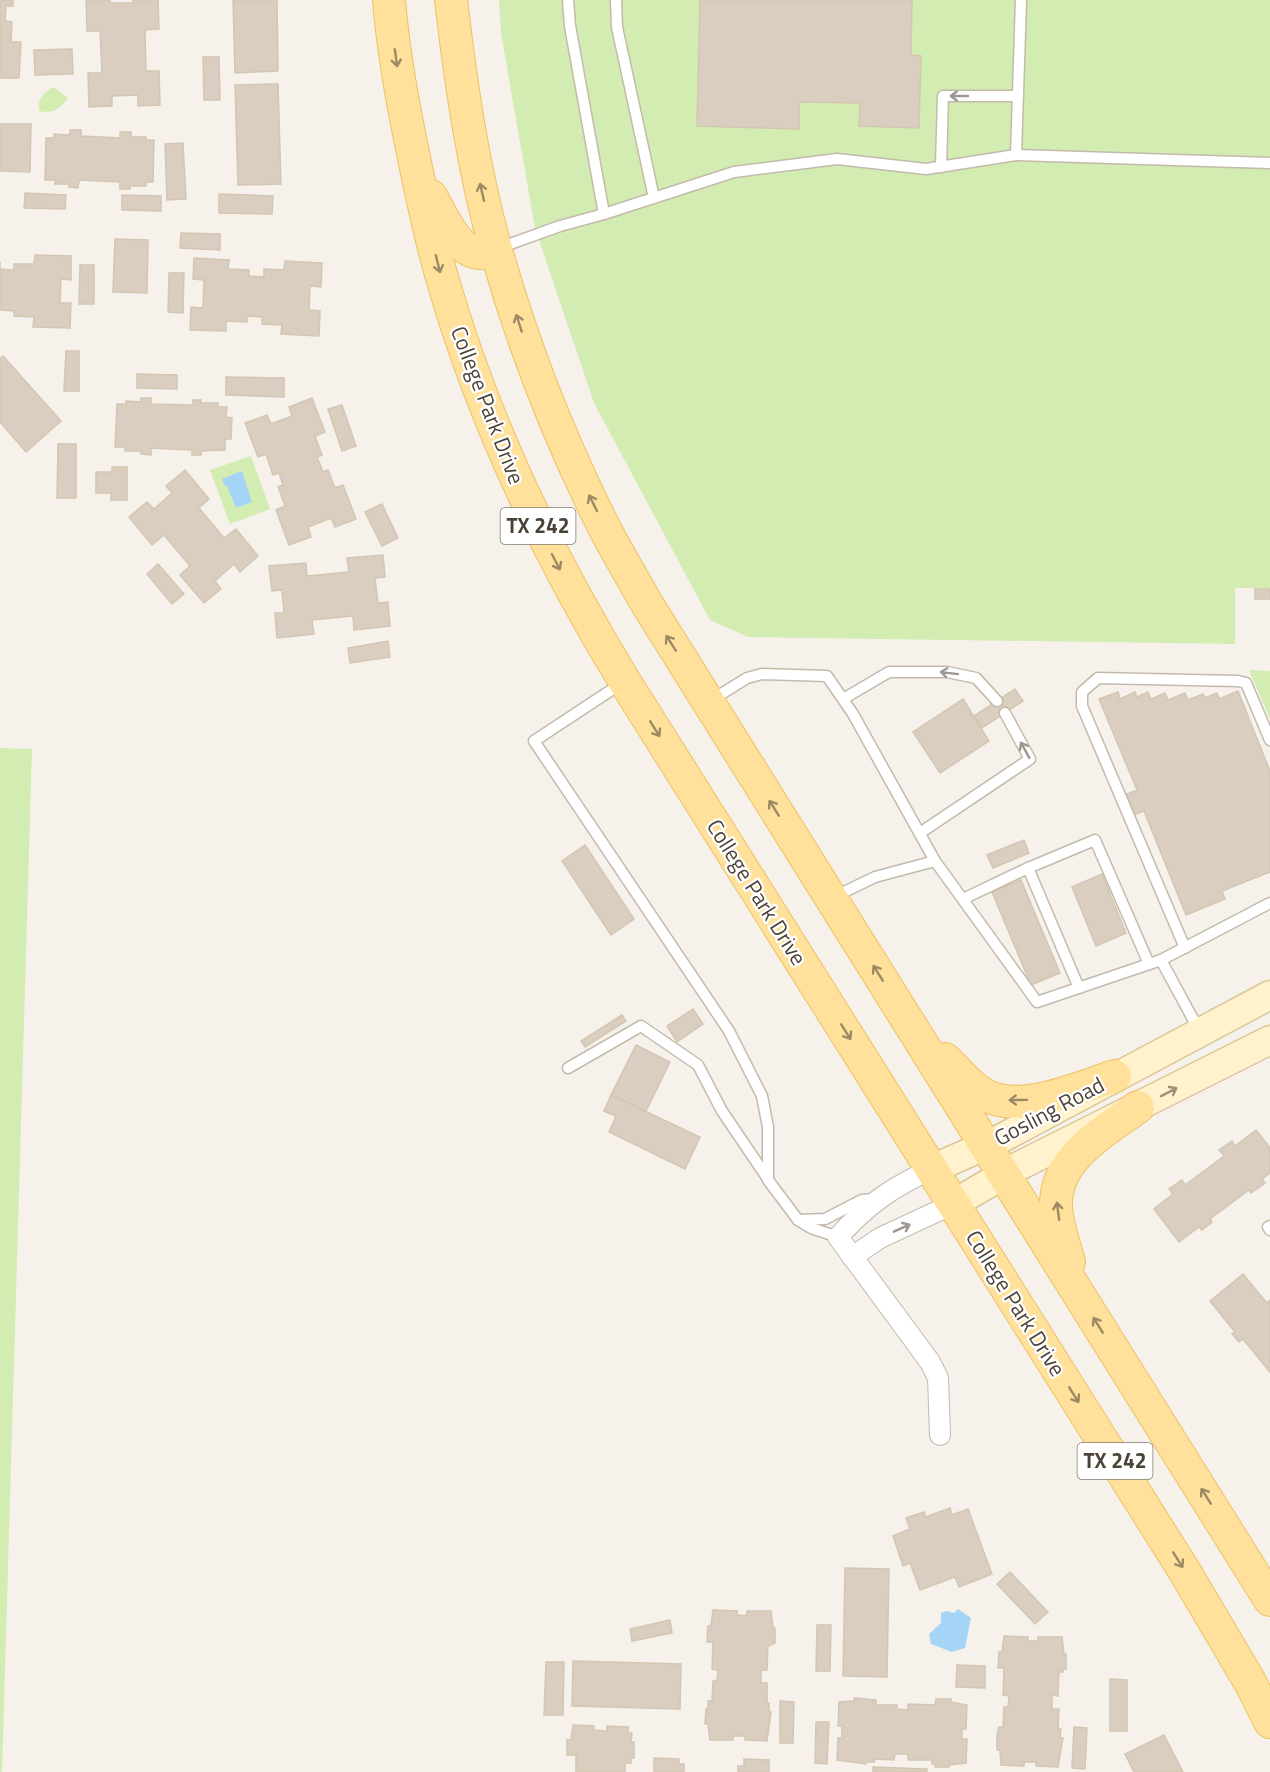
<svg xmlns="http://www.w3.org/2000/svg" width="1270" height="1772" font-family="'Titillium Web',sans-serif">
	<rect width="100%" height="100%" fill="#f6f2eb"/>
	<g fill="#d2ecb1">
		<polygon points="499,0 1270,0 1270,588 1235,588 1235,644 748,637 710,620 594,403 535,228 501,33"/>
		<path d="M51,88H55L68,98C60,109 53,114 39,111C37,100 43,94 51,88Z"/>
		<polygon points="251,456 270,509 230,524 210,470"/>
		<polygon points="1249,670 1270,671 1270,719"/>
		<polygon points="0,748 32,749 2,1772 0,1772"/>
	</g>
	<g fill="#a4d5f6">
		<polygon points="242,471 252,502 236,508 227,486 225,486 222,479"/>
		<polygon points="958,1609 971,1618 965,1648 952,1652 931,1644 929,1634 941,1623 941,1613 946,1611 954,1613"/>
	</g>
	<g fill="#d9cebf" stroke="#d4c6b2" stroke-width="1.5">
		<polygon points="0,0 13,0 13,6 6,6 5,21 12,22 11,42 21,42 19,78 0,78"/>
		<polygon points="86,0 110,0 110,3 134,3 133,0 158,0 159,29 145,30 146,71 159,71 160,105 138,106 138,95 112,96 112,106 89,107 88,73 102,73 100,31 87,31"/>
		<polygon points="233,0 277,0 278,71 235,73"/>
		<polygon points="700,0 912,0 911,55 921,56 919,128 859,126 860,103 799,102 799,129 697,126"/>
		<polygon points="72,49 73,74 35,75 34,50"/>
		<polygon points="203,57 219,57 220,100 204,100"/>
		<polygon points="278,84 281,184 238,185 235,85"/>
		<polygon points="0,124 31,124 30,172 0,171"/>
		<polygon points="70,130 81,130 81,136 120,138 120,132 131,132 131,137 146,137 146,140 154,140 153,182 146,182 146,186 130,186 130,189 120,189 120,182 79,180 78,188 69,187 69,184 55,184 55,180 45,180 46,138 54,138 54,134 70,135"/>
		<polygon points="183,143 186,199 167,200 165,144"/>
		<polygon points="25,193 66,195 65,209 24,208"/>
		<polygon points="219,194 273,196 272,214 219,213"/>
		<polygon points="122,195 161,196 161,211 122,210"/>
		<polygon points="181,233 220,234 220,250 180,248"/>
		<polygon points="115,239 148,240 147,293 113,292"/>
		<polygon points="35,255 71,256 71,280 61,279 60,303 71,303 70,328 33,327 34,317 14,316 14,311 0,310 0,262 0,269 14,270 14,264 34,264"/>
		<polygon points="194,258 229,260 228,269 249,270 249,276 264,277 264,269 284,270 285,261 322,263 321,287 310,286 309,310 320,311 319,336 281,334 282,325 262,324 262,317 247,316 247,322 226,321 226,331 190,330 191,307 203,308 204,280 193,279"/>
		<polygon points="80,265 94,265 94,304 79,304"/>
		<polygon points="169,273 184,273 183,313 168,312"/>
		<polygon points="66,351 79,351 79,391 64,391"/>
		<polygon points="3,356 61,421 26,452 0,422 0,359"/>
		<polygon points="137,374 177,375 177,389 137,388"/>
		<polygon points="226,377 284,378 284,397 226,395"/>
		<polygon points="141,398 151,398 151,404 193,405 193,400 201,400 201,403 218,403 218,407 227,407 226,417 232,418 231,439 225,439 225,450 201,451 201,455 192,455 192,450 151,448 151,455 141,454 141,451 125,451 125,447 115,447 117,404 126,404 126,401 141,402"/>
		<polygon points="312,398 325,432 315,436 322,455 317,457 323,472 328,470 335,488 343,485 356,519 335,527 331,518 308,527 311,537 289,545 276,510 285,506 278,487 283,485 279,473 273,475 266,454 258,457 245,423 267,415 271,424 292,416 289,407"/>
		<polygon points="342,405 356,446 342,451 328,409"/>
		<polygon points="58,444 76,444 76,498 57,498"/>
		<polygon points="112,467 127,467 127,500 111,500 111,493 96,493 96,472 112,472"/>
		<polygon points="185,470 209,499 199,508 224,538 236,529 258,556 240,572 234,564 215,581 221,589 204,603 180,575 190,566 164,535 152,545 129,517 147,502 154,509 172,493 166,486"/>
		<polygon points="382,504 398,538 382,546 365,512"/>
		<polygon points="383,555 385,577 375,578 378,603 388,602 390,626 354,630 353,616 312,620 314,634 277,638 275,613 284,613 282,590 272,591 269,566 306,563 307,576 349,572 347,558"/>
		<polygon points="158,564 184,594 172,604 147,574"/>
		<rect x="1255" y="589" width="15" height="10"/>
		<polygon points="388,641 390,657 350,663 348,648"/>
		<polygon points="1015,689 1023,701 982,728 974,716"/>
		<polygon points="1238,691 1270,771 1270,872 1222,891 1225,899 1186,915 1144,811 1133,815 1125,795 1137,790 1099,699 1118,692 1120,699 1135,692 1137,697 1148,692 1151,699 1165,693 1168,700 1185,693 1188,700 1203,694 1205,698 1217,693 1219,699"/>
		<polygon points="963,699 989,741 940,773 913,732"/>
		<polygon points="1024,840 1029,853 993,868 987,855"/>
		<polygon points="585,845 634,919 611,935 562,861"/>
		<polygon points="1102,874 1126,933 1096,946 1072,887"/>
		<polygon points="1021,880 1060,973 1031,985 992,892"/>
		<polygon points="693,1009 703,1024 677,1042 667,1026"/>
		<polygon points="622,1015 626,1021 585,1047 581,1041"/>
		<polygon points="636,1045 670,1062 646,1111 611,1095"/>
		<polygon points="611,1095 700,1137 685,1169 609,1132 616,1116 604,1111"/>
		<polygon points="1256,1130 1270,1148 1270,1173 1262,1179 1265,1183 1251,1193 1249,1190 1210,1219 1212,1222 1202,1230 1199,1227 1179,1242 1154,1209 1173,1194 1169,1189 1182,1180 1185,1185 1224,1156 1219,1150 1232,1141 1235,1146"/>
		<polygon points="1243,1274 1267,1303 1270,1300 1270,1372 1243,1339 1239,1342 1232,1334 1235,1332 1210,1301"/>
		<polygon points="950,1508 952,1515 968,1509 992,1574 959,1587 955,1577 920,1590 910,1563 903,1566 893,1536 910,1529 906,1518 924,1512 926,1517"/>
		<polygon points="845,1568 889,1569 887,1677 843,1676"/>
		<polygon points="1010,1572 1048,1612 1035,1624 997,1584"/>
		<polygon points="713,1610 737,1611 737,1615 746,1616 747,1611 771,1611 773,1628 775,1628 775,1643 768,1646 767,1670 761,1670 761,1683 767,1683 767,1703 769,1703 769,1712 771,1712 767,1741 745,1740 745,1736 733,1736 733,1740 710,1740 708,1724 705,1724 706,1709 708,1709 708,1701 712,1701 713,1681 717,1681 718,1670 712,1669 713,1642 707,1642 708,1626 711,1626"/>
		<polygon points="670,1620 672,1633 632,1641 630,1629"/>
		<polygon points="817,1625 831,1625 830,1671 816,1671"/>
		<polygon points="1004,1636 1028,1637 1028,1641 1038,1641 1038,1637 1062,1637 1064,1654 1066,1654 1066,1669 1063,1669 1063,1672 1059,1672 1058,1696 1052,1695 1052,1709 1059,1709 1058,1729 1061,1729 1060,1738 1063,1738 1058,1767 1036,1766 1036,1762 1024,1762 1024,1766 1001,1765 1000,1750 997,1750 997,1735 999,1727 1003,1727 1004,1707 1008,1707 1009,1696 1003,1695 1004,1668 998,1668 999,1652 1002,1652"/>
		<polygon points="573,1661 681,1664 680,1709 572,1706"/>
		<polygon points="546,1662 564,1662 563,1715 544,1715"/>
		<polygon points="957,1665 985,1666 985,1688 956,1687"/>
		<polygon points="1110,1679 1127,1680 1127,1731 1110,1731"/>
		<polygon points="854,1698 876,1700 876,1705 897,1705 897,1709 908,1710 908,1704 935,1705 936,1699 951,1699 951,1702 967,1705 966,1729 962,1729 962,1739 967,1739 966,1763 949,1765 949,1767 935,1767 935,1764 932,1764 932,1760 908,1760 908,1754 895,1754 894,1760 875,1759 874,1762 866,1762 866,1764 837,1760 838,1738 842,1738 842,1726 838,1726 839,1702 854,1701"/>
		<polygon points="780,1701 794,1702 793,1743 780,1743"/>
		<polygon points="816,1722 829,1722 827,1764 815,1763"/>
		<polygon points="573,1725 594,1726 594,1730 607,1731 607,1726 628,1727 628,1733 632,1733 631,1742 634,1742 634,1758 631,1758 631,1763 625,1763 625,1772 576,1772 576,1755 567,1755 567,1740 571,1740"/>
		<polygon points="1074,1727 1087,1728 1085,1769 1072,1768"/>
		<polygon points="1164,1735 1183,1772 1134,1772 1125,1754"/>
		<polygon points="654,1758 679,1759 679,1764 684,1764 684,1772 654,1772"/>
		<polygon points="744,1759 769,1760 769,1772 738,1772 738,1766 744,1766"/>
		<polygon points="873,1767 927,1769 927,1772 873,1772"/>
	</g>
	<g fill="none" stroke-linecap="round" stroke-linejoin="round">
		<g stroke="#c3baac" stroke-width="13">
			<g id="service">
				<polyline points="616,0 617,27 654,198"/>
				<polyline points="1016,155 1270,163"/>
				<polyline points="941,167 943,96 1018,96"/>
				<polyline points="604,214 734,172 837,159 926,169 1016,155 1021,0"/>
				<polyline points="499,248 560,226 604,214 570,26 568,0"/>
				<polyline points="622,683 534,741 729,1031 762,1096 768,1127 768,1180 798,1220 811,1228 838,1237"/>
				<polyline points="843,699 889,672 947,672 976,678 997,701"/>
				<polyline points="710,701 747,678 762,674 827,676 853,714 935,861 1037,1002 1161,960 1200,1032"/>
				<polyline points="920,833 1030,759 1005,713"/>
				<polyline points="1028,868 1095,840 1149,964"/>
				<polyline points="834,897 875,877 935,861"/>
				<polyline points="963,899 1028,868 1079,988"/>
				<polyline points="1185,948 1082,706 1082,692 1098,678 1238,681 1246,683 1270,740"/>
				<polyline points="1161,960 1270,903"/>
				<polyline points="568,1068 641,1026 698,1065 722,1111 768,1179"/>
				<polyline points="798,1220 825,1219 862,1200 874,1199"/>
				<polyline points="1270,1226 1268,1227 1270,1230"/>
			</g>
		</g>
		<g stroke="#c3baac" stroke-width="22">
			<g id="minor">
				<path d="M932,1169C892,1187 867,1205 838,1237L930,1362L938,1378L940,1435"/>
				<polyline points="852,1257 880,1238 953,1204"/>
			</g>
		</g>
		<g stroke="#d9c798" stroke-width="31">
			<g id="secondary">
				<polyline points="932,1169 1000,1139 1270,995"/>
				<polyline points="953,1204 1017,1167 1270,1040"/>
			</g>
		</g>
		<g stroke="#ecc162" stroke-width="34">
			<g id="primary">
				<path d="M389,0C393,50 402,100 412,148C421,193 430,237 443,281C484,423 548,556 625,682L1185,1572L1250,1682L1270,1722"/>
				<path d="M451,0C461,84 473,169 496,250C523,346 560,440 605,529C618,554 633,579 647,604L1270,1600"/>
				<path d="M431,196C440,213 458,254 481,253C486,253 491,250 496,249"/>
				<path d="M945,1059C959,1072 973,1091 992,1098C1027,1111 1081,1087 1115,1076"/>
				<path d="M1069,1262C1064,1244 1057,1225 1056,1207C1054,1158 1104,1132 1138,1107"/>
			</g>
		</g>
		<use href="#service" stroke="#fff" stroke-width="10"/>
		<use href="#minor" stroke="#fff" stroke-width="20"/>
		<use href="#secondary" stroke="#fff2cc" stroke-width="28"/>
		<use href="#primary" stroke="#ffe19b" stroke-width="32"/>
	</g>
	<defs><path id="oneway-shaft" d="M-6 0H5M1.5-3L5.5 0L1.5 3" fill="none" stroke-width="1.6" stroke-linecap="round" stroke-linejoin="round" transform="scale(1.5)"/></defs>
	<g stroke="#9c8a64">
		<use href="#oneway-shaft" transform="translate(396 58) rotate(82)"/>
		<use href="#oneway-shaft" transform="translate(482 192) rotate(-103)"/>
		<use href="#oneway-shaft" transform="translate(438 264) rotate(76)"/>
		<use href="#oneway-shaft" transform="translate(519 323) rotate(-108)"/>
		<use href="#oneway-shaft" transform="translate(593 503) rotate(-116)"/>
		<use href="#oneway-shaft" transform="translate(556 562) rotate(63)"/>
		<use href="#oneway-shaft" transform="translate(671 643) rotate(-122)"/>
		<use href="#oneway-shaft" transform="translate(655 729) rotate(58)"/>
		<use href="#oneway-shaft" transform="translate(774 808) rotate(-122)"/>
		<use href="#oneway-shaft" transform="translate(878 973) rotate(-122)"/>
		<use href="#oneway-shaft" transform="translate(846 1032) rotate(58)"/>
		<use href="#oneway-shaft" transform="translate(1018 1100) rotate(179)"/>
		<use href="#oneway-shaft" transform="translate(1058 1211) rotate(-97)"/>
		<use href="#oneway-shaft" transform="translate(1098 1325) rotate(-122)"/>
		<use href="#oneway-shaft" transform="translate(1074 1395) rotate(58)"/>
		<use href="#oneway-shaft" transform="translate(1206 1496) rotate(-122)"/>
		<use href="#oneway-shaft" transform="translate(1178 1560) rotate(58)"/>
	</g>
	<g stroke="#9c9891">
		<use href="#oneway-shaft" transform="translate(959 96) rotate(180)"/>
		<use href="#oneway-shaft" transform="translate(949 673) rotate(-173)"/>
		<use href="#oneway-shaft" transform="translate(1025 750) rotate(-119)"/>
		<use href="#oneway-shaft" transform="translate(902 1228) rotate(-24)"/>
	</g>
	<use stroke="#9c927a" href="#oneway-shaft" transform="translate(1169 1092) rotate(-27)"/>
	<g text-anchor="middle" stroke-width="4.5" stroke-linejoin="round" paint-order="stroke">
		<g fill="#fff" stroke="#817b73" stroke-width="1.5">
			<rect x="500.5" y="508" width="75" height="36" rx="4.5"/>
			<rect x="1077.5" y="1443" width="75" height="36" rx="4.5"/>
		</g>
		<g font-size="21" font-weight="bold" fill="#4b4337">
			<text x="538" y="533">TX 242</text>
			<text x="1115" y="1468">TX 242</text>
		</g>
		<g font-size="22" fill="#4b4337" stroke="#fff">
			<text transform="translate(488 405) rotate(69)" y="8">College Park Drive</text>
			<text transform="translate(757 892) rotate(58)" y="8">College Park Drive</text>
			<text transform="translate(1049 1111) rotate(-28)" y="8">Gosling Road</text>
			<text transform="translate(1016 1303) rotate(58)" y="8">College Park Drive</text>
		</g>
	</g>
</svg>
